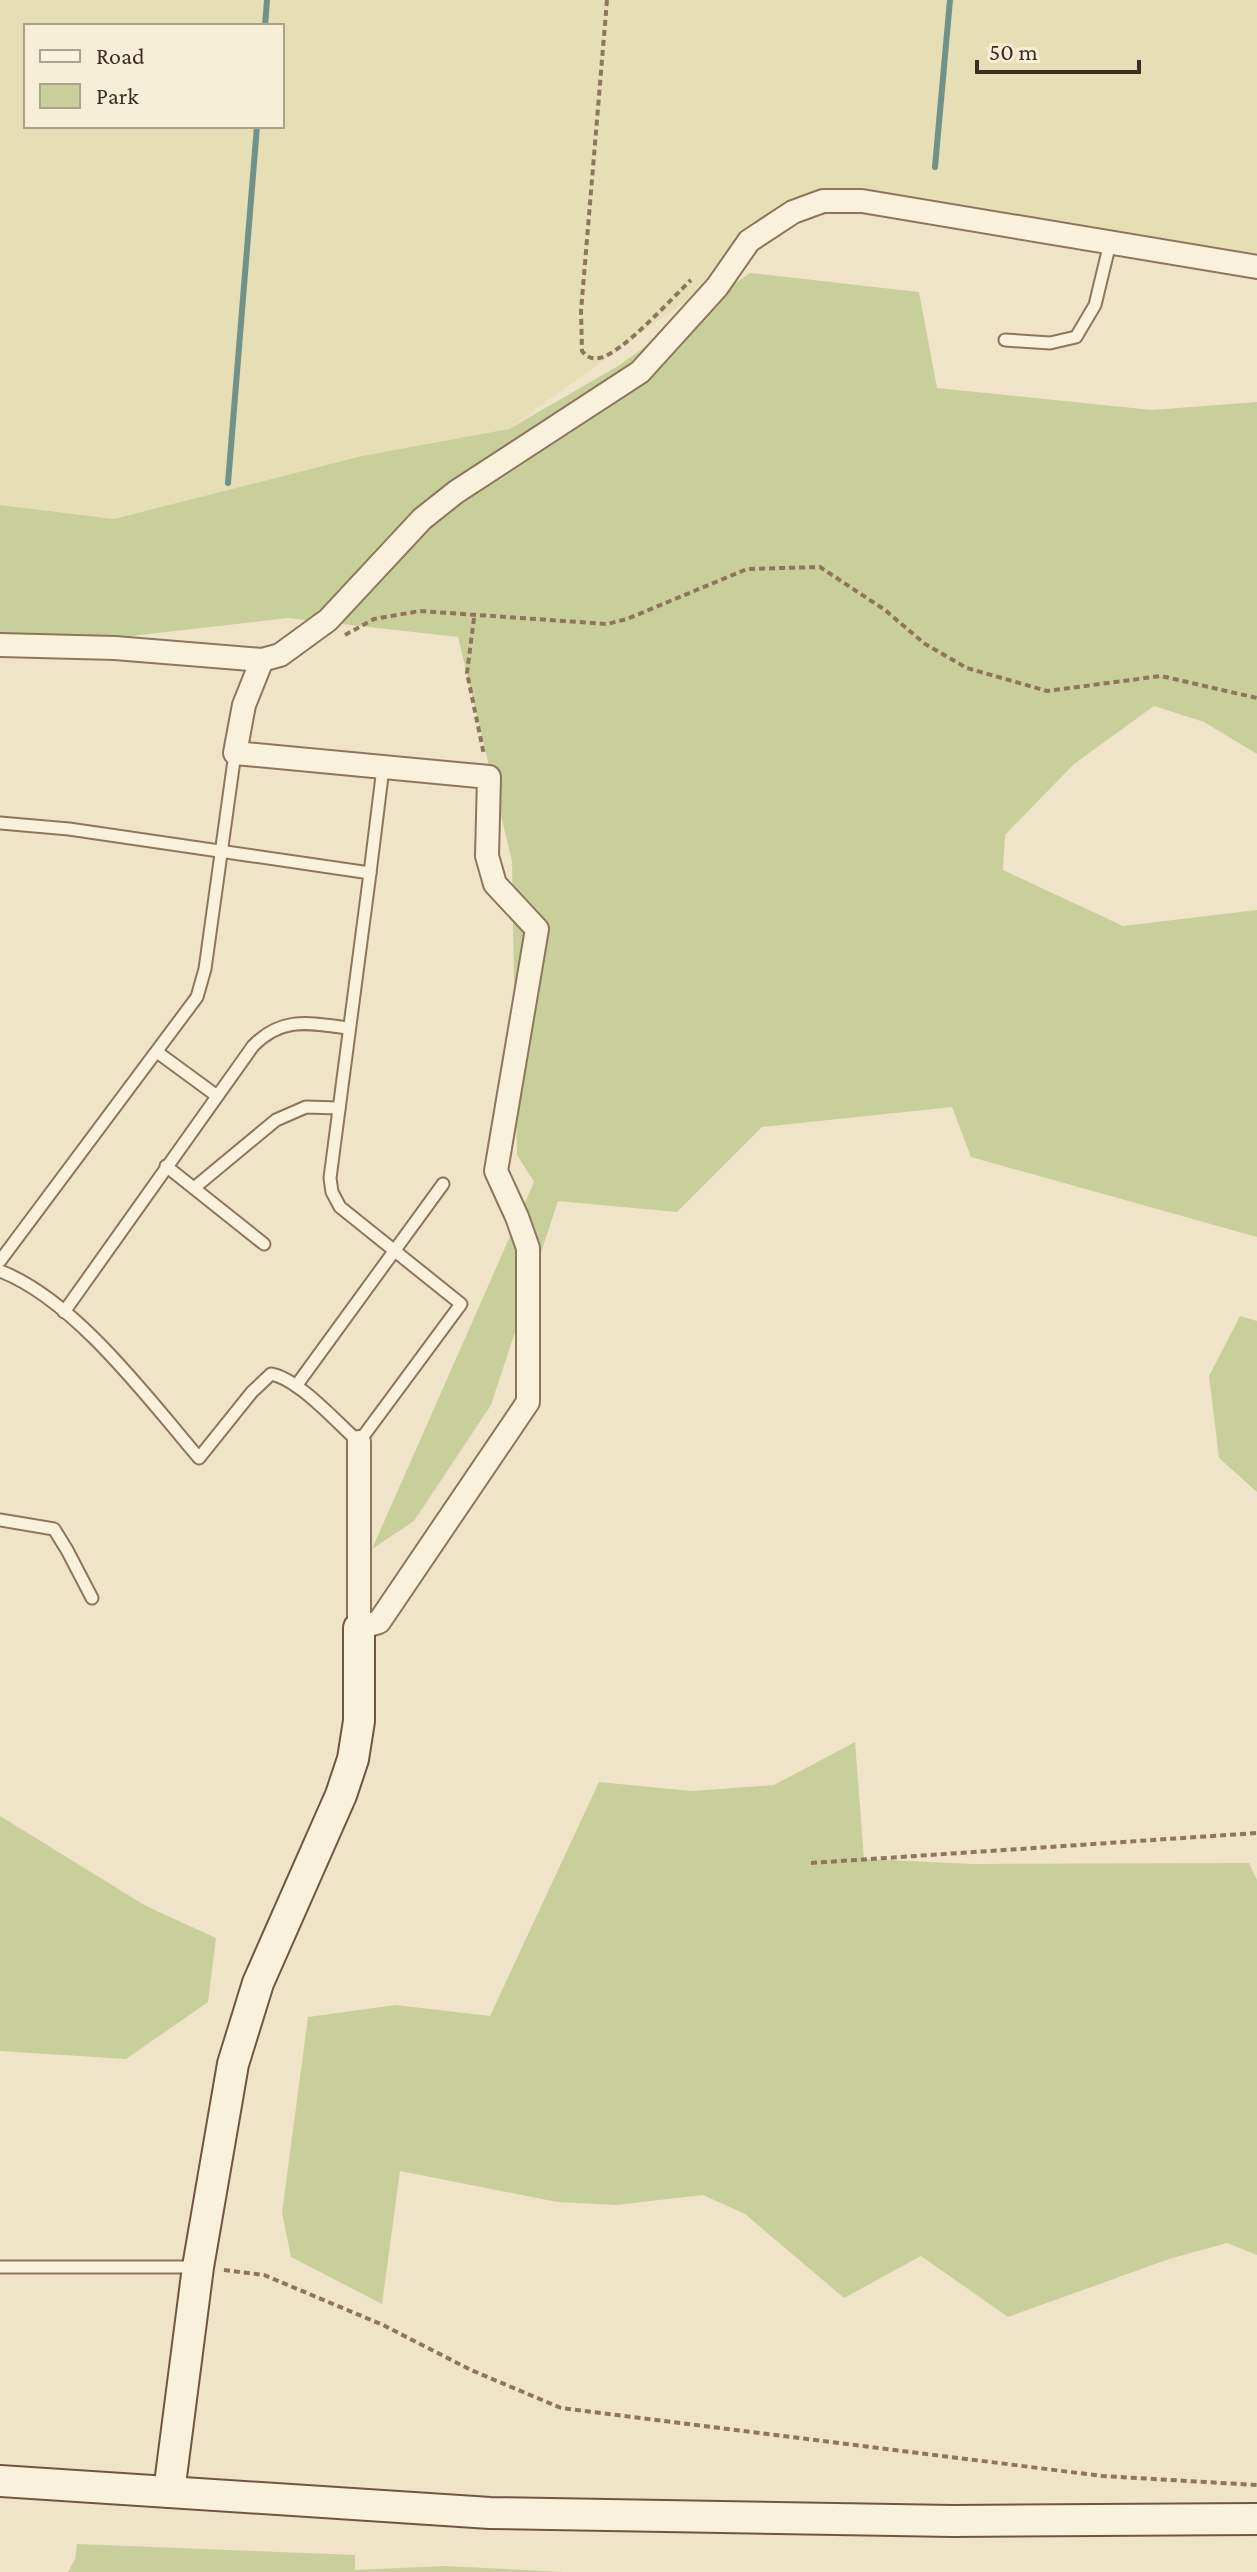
<svg xmlns="http://www.w3.org/2000/svg" width="1257" height="2572" font-family="'Crimson Pro',serif">
	<rect width="100%" height="100%" fill="#f0e4c8"/>
	<path fill="#e6deb5" fill-rule="evenodd" d="M0,0H1257V267L823,201L509,429L114,519L0,505ZM26,26H282V126H26Z"/>
	<g fill="#c9cf9b">
		<polygon points="750,273 919,292 937,388 1152,410 1257,402 1257,754 1204,722 1154,706 1074,764 1005,835 1003,870 1123,926 1257,910 1257,1237 971,1157 952,1107 762,1127 677,1212 558,1201 491,1405 414,1521 372,1549 534,1182 517,1155 512,861 458,637 288,618 70,643 0,638 0,505 114,519 362,456 509,429 618,366"/>
		<polygon points="1240,1316 1257,1321 1257,1492 1219,1458 1209,1376"/>
		<polygon points="855,1742 864,1859 973,1864 1249,1863 1257,1880 1257,2255 1227,2243 1169,2259 1008,2317 921,2256 844,2298 745,2214 703,2195 616,2205 557,2202 400,2171 382,2304 291,2257 282,2213 308,2017 396,2005 490,2016 599,1782 692,1791 774,1785"/>
		<polygon points="0,1816 146,1906 216,1938 208,2002 126,2059 0,2051"/>
		<polygon points="77,2544 355,2555 355,2570 445,2566 563,2572 68,2572 75,2559"/>
	</g>
	<g fill="none" stroke-linecap="round" stroke-linejoin="round">
		<g stroke="#6f938a" stroke-width="6">
			<polyline points="265,26 267,0"/>
			<polyline points="935,167 950,0"/>
			<polyline points="228,483 257,126"/>
		</g>
		<g stroke="#8d765c" stroke-width="15">
			<g id="lane">
				<polyline points="1005,340 1050,343 1076,337 1095,305 1110,243"/>
				<path d="M0,823L69,829L370,873L330,1178L332,1192L340,1207L461,1304L359,1442C337,1423 299,1379 271,1374L252,1392L199,1458C148,1398 74,1299 0,1271"/>
				<polyline points="370,873 383,768"/>
				<polyline points="157,1052 217,1096"/>
				<polyline points="166,1166 264,1244"/>
				<polyline points="194,1188 276,1120 306,1107 339,1108"/>
				<polyline points="0,1261 197,997 205,969 235,753"/>
				<path d="M64,1312L253,1046C282,1016 310,1023 348,1028"/>
				<polyline points="296,1386 443,1184"/>
				<polyline points="0,1520 54,1529 67,1550 92,1598"/>
				<polyline points="0,2267 197,2267"/>
			</g>
		</g>
		<g stroke="#8d765c" stroke-width="26">
			<g id="street">
				<polyline points="0,645 115,648 262,660 280,655 328,620 422,519 456,492 640,372 717,287 749,241 793,212 823,201 862,201 1257,267"/>
				<polyline points="262,660 244,705 235,753 489,777 487,856 495,884 537,929 496,1171 517,1217 528,1248 528,1402 379,1622 359,1628 359,1442"/>
			</g>
		</g>
		<g stroke="#6f573f" stroke-width="34">
			<g id="secondary">
				<polyline points="0,2481 490,2513 953,2521 1257,2519"/>
				<polyline points="169,2492 198,2267 233,2064 258,1983 341,1795 353,1759 359,1721 359,1628"/>
			</g>
		</g>
		<g stroke="#8d765c" stroke-width="4" stroke-dasharray="6 4" stroke-linecap="butt">
			<path d="M607,0L581,311L582,351C587,357 591,359 599,358C621,355 673,297 691,280"/>
			<polyline points="474,618 467,673 484,755"/>
			<polyline points="345,635 374,619 420,611 607,624 627,619 747,569 820,567 885,610 925,644 967,668 1047,691 1161,676 1257,698"/>
			<polyline points="811,1863 1257,1833"/>
			<polyline points="224,2270 264,2275 383,2325 471,2370 561,2408 1102,2476 1257,2485"/>
		</g>
		<use href="#lane" stroke="#faf1dc" stroke-width="11"/>
		<use href="#street" stroke="#faf1dc" stroke-width="22"/>
		<use href="#secondary" stroke="#faf1dc" stroke-width="30"/>
	</g>
	<rect x="24" y="24" width="260" height="104" fill="#f7eed8" stroke="#ada18e" stroke-width="2"/>
	<rect x="40" y="50" width="40" height="12" fill="#faf1dc" stroke="#ada18e" stroke-width="2"/>
	<text x="96" y="64" font-size="24" fill="#3d2e20">Road</text>
	<rect x="40" y="84" width="40" height="24" fill="#c9cf9b" stroke="#ada18e" stroke-width="2"/>
	<text x="96" y="104" font-size="24" fill="#3d2e20">Park</text>
	<path d="M977 60v12h162v-12" fill="none" stroke="#3d2e20" stroke-width="4"/>
	<text x="989" y="60" font-size="24" fill="#3d2e20" stroke="#f7eed8" stroke-width="6" paint-order="stroke">50 m</text>
</svg>
